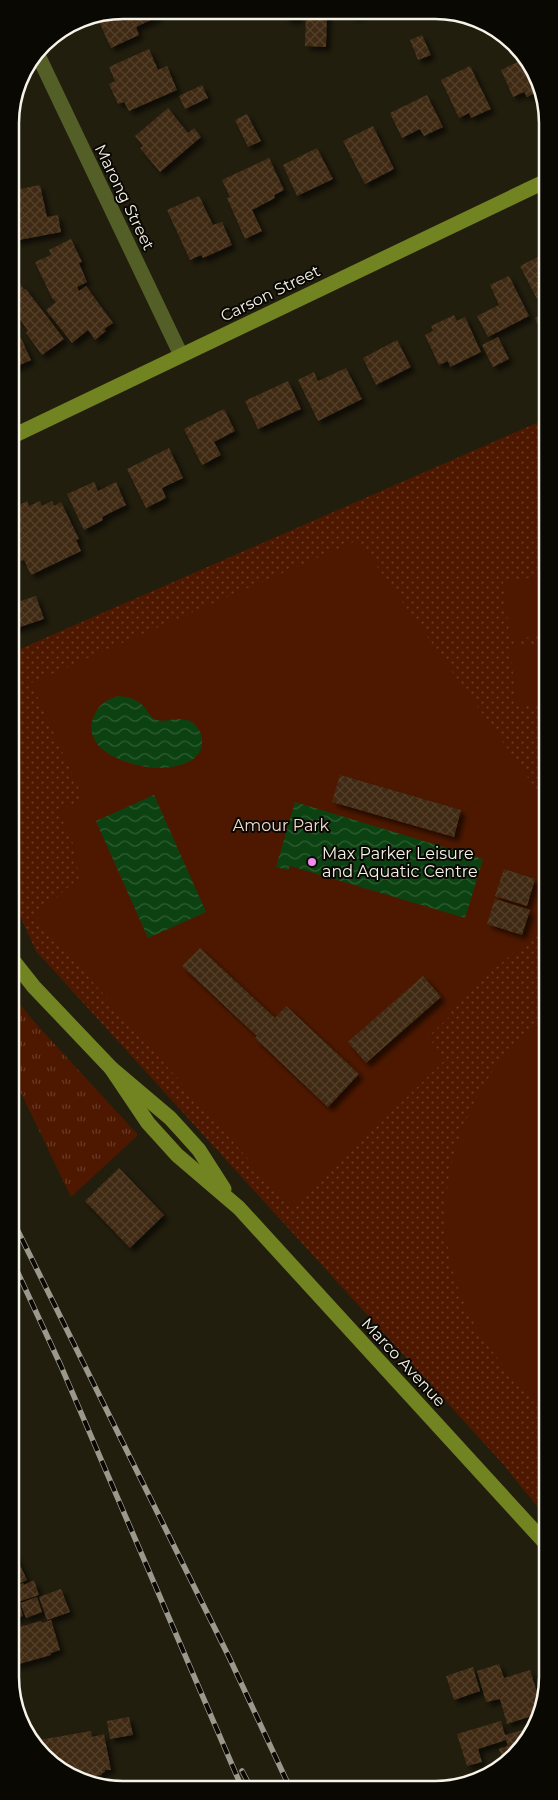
<svg xmlns="http://www.w3.org/2000/svg" width="558" height="1800" font-family="Montserrat,sans-serif">
	<defs>
		<pattern id="grass-tufts" width="24" height="20" patternUnits="userSpaceOnUse" patternTransform="scale(1.25)"><rect width="24" height="20" fill="#4e1800"/><path d="M3 7l-1-3M5 7V3M7 7l1-3M15 17l-1-3M17 17v-4M19 17l1-3" fill="none" stroke="#683a25"/></pattern>
		<pattern id="park-dots" width="8" height="8" patternUnits="userSpaceOnUse" patternTransform="scale(1.25)"><rect width="8" height="8" fill="#4e1800"/><path d="M2 2h.1M6 6h.1" fill="none" stroke="#683a25" stroke-width="1.8" stroke-linecap="round"/></pattern>
		<pattern id="water-waves" width="16" height="10" patternUnits="userSpaceOnUse" patternTransform="scale(1.25)"><rect width="16" height="10" fill="#0c4212"/><path d="M0 5q4-4 8 0t8 0" fill="none" stroke="#305e34"/></pattern>
		<pattern id="building-cross-hatch" width="8" height="8" patternUnits="userSpaceOnUse" patternTransform="scale(1.25)"><rect width="8" height="8" fill="#402c14"/><path d="M0 0l8 8M0 8l8-8" fill="none" stroke="#53412b"/></pattern>
		<filter id="shadow"><feDropShadow dx="4.5" dy="4.5" stdDeviation="2.5" flood-color="#0009"/></filter>
	</defs>
	<rect width="100%" height="100%" fill="#221e0e"/>
	<polygon fill="url(#grass-tufts)" points="11,994 37,1025 138,1135 71,1197 11,1072"/>
	<polygon fill="url(#park-dots)" points="546,419 548,1520 503,1464 36,951 11,896 11,653"/>
	<g fill="#4e1800">
		<polygon points="358,540 547,804 547,924 448,1009 452,1014 428,1037 446,1059 292,1209 35,916 79,878 74,846 58,810 84,800 31,683"/>
		<polygon points="546,576 547,635 510,640 503,581"/>
		<polygon points="547,643 547,702 517,706 510,647"/>
		<path d="M547,1018V1408C453,1331 417,1225 470,1111C486,1075 514,1040 547,1018Z"/>
	</g>
	<g fill="url(#water-waves)">
		<path d="M119,696C130,697 139,700 146,709C148,712 150,716 153,718C165,726 179,713 193,723C198,727 201,733 202,739C204,762 178,767 161,768C134,768 79,752 94,716C99,704 107,699 119,696Z"/>
		<polygon points="154,795 206,912 148,938 96,821"/>
		<polygon points="295,802 483,859 465,918 290,866 288,870 276,867"/>
	</g>
	<g fill="url(#building-cross-hatch)" filter="url(#shadow)">
		<polygon points="123,10 156,10 159,16 136,27 139,35 111,48 96,15"/>
		<polygon points="286,11 299,11 299,19 285,19"/>
		<polygon points="343,11 367,12 354,17"/>
		<polygon points="306,12 327,12 326,47 305,46"/>
		<polygon points="422,35 431,55 418,60 410,40"/>
		<polygon points="149,49 158,70 167,66 177,90 129,111 124,102 118,104 109,84 115,81 109,67"/>
		<polygon points="524,59 540,91 527,97 524,92 513,97 501,70"/>
		<polygon points="470,66 491,109 471,118 469,113 459,118 441,80"/>
		<polygon points="202,85 208,98 185,109 179,96"/>
		<polygon points="427,95 443,127 424,136 420,129 402,138 390,113"/>
		<polygon points="168,108 188,133 194,128 201,137 160,172 140,148 143,146 135,136"/>
		<polygon points="247,114 261,141 248,147 235,120"/>
		<polygon points="373,126 394,169 365,184 343,141"/>
		<polygon points="317,148 333,179 297,196 283,165"/>
		<polygon points="269,158 284,190 274,195 275,198 252,210 262,231 245,239 227,198 230,197 222,180"/>
		<polygon points="40,185 47,217 58,215 61,232 14,241 10,221 10,191"/>
		<polygon points="199,196 213,225 222,222 232,245 203,258 201,255 190,260 167,210"/>
		<polygon points="71,239 82,262 79,263 87,282 77,287 79,291 86,286 113,323 104,329 106,331 95,340 88,330 72,343 46,310 56,302 52,298 35,262 51,255 49,250"/>
		<polygon points="546,240 546,295 537,299 520,266 544,254 539,244"/>
		<polygon points="509,276 529,316 488,337 477,316 499,305 490,285"/>
		<polygon points="20,284 24,289 26,289 64,339 42,355 26,333 28,331 19,318 11,322 10,291"/>
		<polygon points="546,313 546,342 535,318"/>
		<polygon points="454,315 457,321 465,317 481,352 450,367 448,361 439,365 425,335 433,331 431,326"/>
		<polygon points="11,326 17,339 21,338 31,360 11,369"/>
		<polygon points="498,337 509,359 493,367 482,345"/>
		<polygon points="397,340 411,367 376,385 363,358"/>
		<polygon points="346,368 362,399 318,421 298,380 314,372 318,381"/>
		<polygon points="288,381 301,409 258,429 245,401"/>
		<polygon points="224,409 235,431 214,442 221,455 202,465 184,429"/>
		<polygon points="169,448 183,478 162,488 166,498 146,508 127,469"/>
		<polygon points="94,482 98,491 116,482 126,505 102,517 103,520 84,530 67,494"/>
		<polygon points="27,501 29,506 40,501 42,506 52,501 54,506 61,502 79,539 76,540 81,551 31,575 24,560 21,561 11,541 11,515 15,513 12,509"/>
		<polygon points="36,596 44,619 11,630 11,604"/>
		<polygon points="340,775 461,810 454,837 332,802"/>
		<polygon points="504,869 535,879 527,906 495,896"/>
		<polygon points="495,899 530,910 522,935 487,924"/>
		<polygon points="200,948 275,1018 286,1006 359,1074 328,1107 255,1038 257,1036 182,966"/>
		<polygon points="423,976 441,997 366,1063 348,1042"/>
		<polygon points="119,1168 164,1215 130,1248 85,1201"/>
		<polygon points="12,1548 27,1580 16,1585 17,1586 23,1583 24,1585 34,1580 39,1595 12,1604"/>
		<polygon points="61,1589 70,1612 47,1620 39,1597"/>
		<polygon points="37,1597 42,1612 26,1618 20,1603"/>
		<polygon points="19,1603 23,1616 12,1619 12,1605"/>
		<polygon points="51,1620 60,1650 51,1653 51,1655 12,1666 12,1629 41,1621 42,1623"/>
		<polygon points="499,1664 504,1678 530,1670 537,1692 546,1689 535,1715 507,1724 500,1699 486,1702 477,1671"/>
		<polygon points="473,1667 480,1691 454,1700 446,1676"/>
		<polygon points="129,1717 133,1735 110,1739 107,1721"/>
		<polygon points="501,1721 505,1735 530,1728 520,1751 500,1763 499,1760 502,1759 499,1749 508,1746 506,1740 478,1749 482,1762 467,1766 457,1734"/>
		<polygon points="91,1731 92,1737 104,1734 111,1770 105,1770 105,1772 102,1773 102,1775 83,1778 42,1755 39,1740"/>
		<polygon points="118,1780 119,1782 129,1780 131,1788 101,1788 95,1785"/>
	</g>
	<g fill="none" stroke-linecap="round" stroke-linejoin="round">
		<polyline stroke="#535f27" stroke-width="15" points="37,53 181,355"/>
		<g stroke="#728321" stroke-width="15">
			<polyline points="11,437 546,181"/>
			<polyline points="11,958 34,987 111,1068 170,1118 181,1130 199,1150 224,1189"/>
			<polyline points="111,1068 148,1123 177,1155 239,1208 548,1546"/>
		</g>
		<g stroke="#9c998c" stroke-width="5.5">
			<g id="rail">
				<polyline points="12,1219 229,1657 290,1788"/>
				<polyline points="12,1260 61,1366 242,1788"/>
				<polyline points="242,1771 251,1788"/>
			</g>
		</g>
		<use href="#rail" stroke="#0a0803" stroke-width="4" stroke-dasharray="11" stroke-linecap="butt"/>
	</g>
	<circle fill="#f28af2" stroke="#0a0803" stroke-width="2" cx="312" cy="862" r="5"/>
	<g text-anchor="middle" stroke-width="4" stroke-linejoin="round" paint-order="stroke">
		<g font-size="16" fill="#f6f3e9" stroke="#0a0803">
			<text transform="translate(125 197) rotate(64)" y="6">Marong Street</text>
			<text transform="translate(270 293) rotate(-26)" y="6">Carson Street</text>
			<text transform="translate(404 1362) rotate(47)" y="6">Marco Avenue</text>
		</g>
		<g font-size="16" fill="#f3dbd2" stroke="#0a0803">
			<text x="281" y="831">Amour Park</text>
		</g>
		<g font-size="16" fill="#f6f3e9" stroke="#0a0803" text-anchor="start">
			<text x="322" y="859">Max Parker Leisure<tspan x="322" dy="18">and Aquatic Centre</tspan></text>
		</g>
	</g>
	<path d="M0 0H558V1800H0ZM123 19H435A104 104 0 0 1 539 123V1677A104 104 0 0 1 435 1781H123A104 104 0 0 1 19 1677V123A104 104 0 0 1 123 19Z" fill="#0a0803" fill-rule="evenodd"/>
	<path fill="none" stroke="#f6f3e9" stroke-width="2.5" d="M123 19H435A104 104 0 0 1 539 123V1677A104 104 0 0 1 435 1781H123A104 104 0 0 1 19 1677V123A104 104 0 0 1 123 19Z"/>
</svg>
